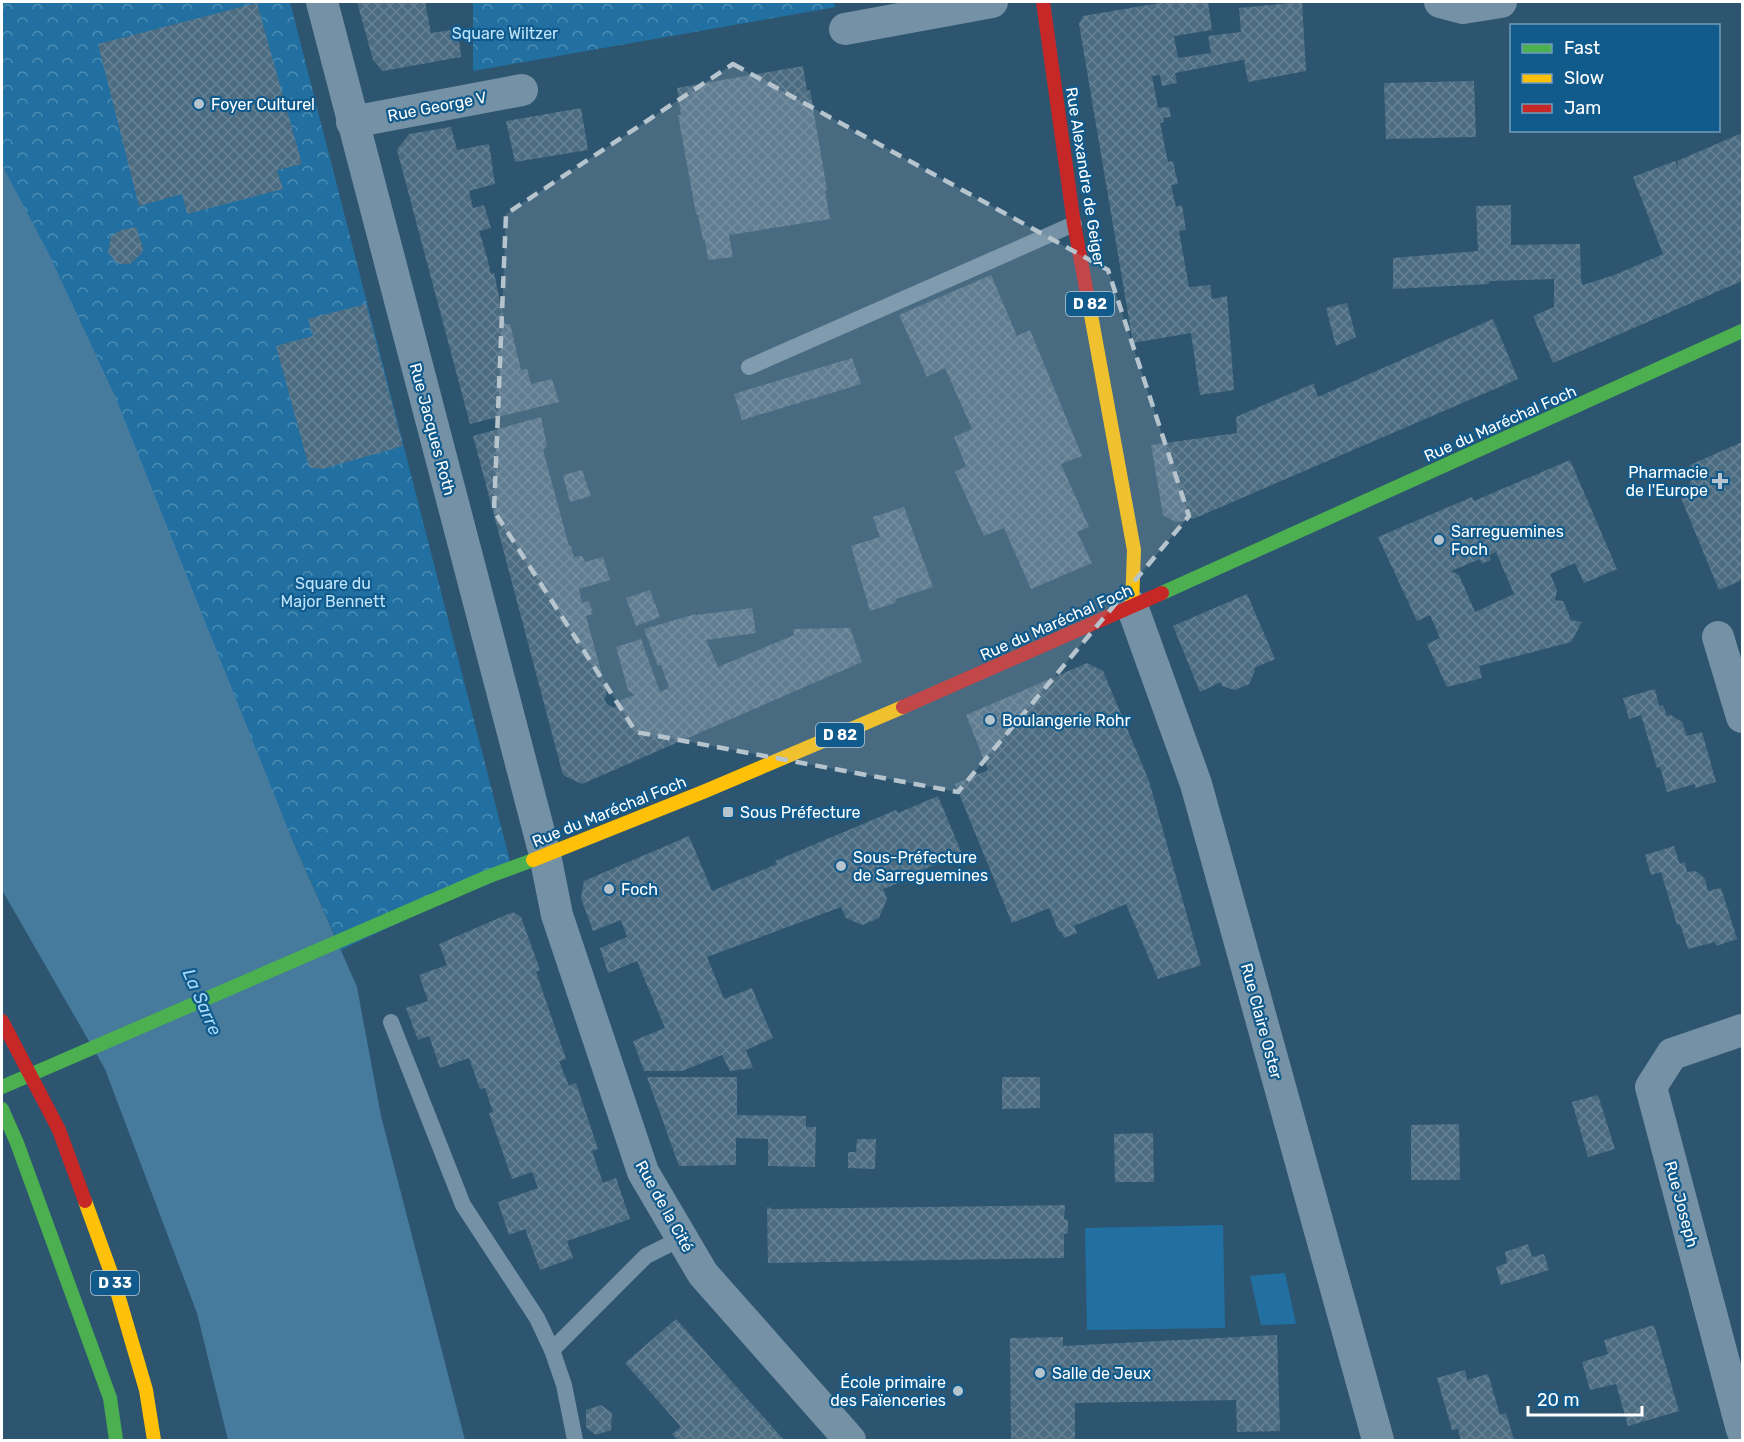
<svg xmlns="http://www.w3.org/2000/svg" width="1744" height="1442" font-family="Rubik,sans-serif">
	<defs>
		<pattern id="park-crowns" width="20" height="18" patternUnits="userSpaceOnUse" patternTransform="scale(1.5)"><rect width="20" height="18" fill="#2170a1"/><path d="M2 6a3 3 0 1 1 6 0M12 15a3 3 0 1 1 6 0" fill="none" stroke="#4d8db4"/></pattern>
		<pattern id="building-cross-hatch" width="8" height="8" patternUnits="userSpaceOnUse" patternTransform="scale(1.5)"><rect width="8" height="8" fill="#4c6c82"/><path d="M0 0l8 8M0 8l8-8" fill="none" stroke="#678295"/></pattern>
	</defs>
	<rect width="100%" height="100%" fill="#2d5570"/>
	<g fill="#2170a1">
		<polygon points="1223,1225 1225,1328 1087,1330 1085,1228"/>
		<polygon points="1285,1273 1296,1324 1261,1325 1250,1276"/>
	</g>
	<g fill="url(#park-crowns)">
		<polygon points="2,2 290,2 512,869 341,950 292,839 15,191 2,165"/>
		<polygon points="473,2 833,2 836,7 473,71"/>
	</g>
	<polygon fill="#467b9e" points="2,165 49,254 115,396 292,839 357,987 381,1116 465,1440 228,1440 197,1313 105,1069 2,890"/>
	<g fill="url(#building-cross-hatch)" fill-rule="evenodd">
		<polygon points="357,2 425,2 431,33 458,29 461,57 383,71 373,60"/>
		<polygon points="1166,2 1208,2 1212,30 1174,36 1178,58 1211,53 1208,36 1241,32 1239,8 1302,2 1306,71 1248,82 1244,60 1242,60 1175,73 1177,83 1162,86 1160,75 1152,76 1158,108 1169,107 1171,117 1163,118 1164,122 1160,123 1168,162 1173,161 1178,184 1171,185 1176,207 1182,205 1186,230 1179,231 1189,287 1210,285 1212,299 1227,296 1234,390 1200,395 1191,333 1133,343 1079,24 1083,16"/>
		<polygon points="257,3 302,164 277,170 283,189 187,214 182,194 139,206 98,44"/>
		<polygon points="803,66 807,91 810,90 827,190 825,191 830,219 729,235 733,257 708,260 705,240 703,240 698,215 696,214 678,115 681,115 677,88"/>
		<polygon points="1474,81 1476,137 1386,139 1384,83"/>
		<polygon points="581,108 588,150 515,162 506,121"/>
		<polygon points="451,127 457,150 489,144 495,184 469,191 473,208 484,205 491,228 479,231 487,257 491,274 494,273 505,324 510,324 521,370 527,369 531,384 552,379 559,402 470,424 397,150 409,134"/>
		<polygon points="1742,133 1742,281 1553,363 1533,316 1554,307 1554,279 1490,281 1488,284 1393,289 1393,258 1478,251 1476,206 1511,205 1511,245 1580,244 1581,280 1583,285 1617,274 1663,254 1633,177 1675,161 1679,172 1677,161"/>
		<polygon points="136,227 143,248 142,253 130,264 120,264 115,261 108,252 111,236 121,230"/>
		<polygon points="991,275 1017,336 1030,330 1082,456 1061,464 1089,527 1077,532 1092,563 1031,589 1004,528 984,536 955,472 966,466 954,437 972,429 945,368 927,377 899,315"/>
		<polygon points="1347,303 1356,337 1336,346 1326,308"/>
		<polygon points="366,304 403,446 322,469 309,467 276,346 313,336 308,319"/>
		<polygon points="1493,319 1518,379 1193,519 1190,518 1185,521 1175,522 1163,515 1151,445 1237,433 1236,417 1315,383 1314,386 1318,397"/>
		<polygon points="852,358 861,384 742,420 734,394"/>
		<polygon points="541,417 547,446 543,450 569,546 571,546 574,557 582,556 585,562 603,557 610,580 579,589 582,603 589,601 593,614 586,616 607,694 604,699 607,704 613,708 618,705 621,700 635,695 628,690 616,647 641,639 660,692 669,688 661,665 658,666 644,629 696,614 696,615 752,608 756,633 706,640 718,667 794,635 793,629 850,628 862,662 582,784 563,775 473,436"/>
		<polygon points="1742,442 1742,580 1719,590 1681,498 1685,496 1694,473 1690,465"/>
		<path d="M1570,460L1617,569L1584,583L1575,563L1550,574L1557,590L1555,600L1563,601L1571,620L1582,622L1571,642L1479,666L1482,678L1447,687L1427,644L1440,638L1430,615L1417,621L1378,537L1472,497L1474,501ZM1496,552L1514,594L1475,612L1459,575L1451,571L1480,559L1482,564L1491,560L1489,555Z"/>
		<polygon points="582,470 591,496 570,502 563,475"/>
		<polygon points="904,507 933,587 896,599 895,603 870,611 851,546 880,537 873,517"/>
		<polygon points="650,590 660,617 636,626 626,598"/>
		<polygon points="1247,594 1275,659 1254,668 1255,671 1249,684 1235,690 1222,686 1221,682 1200,692 1173,626"/>
		<polygon points="1087,663 1103,671 1149,781 1201,965 1158,979 1126,904 1074,926 1077,933 1064,938 1061,931 1059,932 1049,908 1012,923 955,784 988,770 966,715"/>
		<polygon points="1655,689 1659,706 1663,705 1667,716 1671,715 1682,722 1687,736 1702,732 1716,782 1695,788 1695,784 1667,792 1660,767 1657,768 1641,715 1629,719 1623,698"/>
		<polygon points="938,796 962,854 922,870 923,873 883,889 887,899 879,918 862,925 846,918 841,907 707,957 724,999 752,988 773,1038 746,1050 753,1068 730,1071 722,1055 682,1071 644,1071 633,1041 665,1028 637,961 608,973 600,948 627,937 621,920 593,931 581,898 584,881 689,836 712,891 777,864 775,861 896,810 898,813"/>
		<polygon points="1674,846 1680,864 1685,862 1687,872 1695,871 1700,874 1705,879 1708,891 1721,888 1737,939 1716,946 1715,942 1688,949 1680,924 1677,925 1661,872 1651,875 1645,855"/>
		<polygon points="513,912 521,917 540,970 536,972 566,1059 559,1061 569,1086 576,1083 598,1149 592,1151 603,1183 616,1178 630,1219 567,1241 573,1258 540,1270 525,1229 509,1235 498,1202 538,1188 532,1172 512,1179 489,1113 493,1112 485,1088 480,1089 469,1058 440,1068 429,1036 418,1040 406,1008 428,1001 419,975 447,965 439,944"/>
		<polygon points="647,1077 737,1077 737,1115 806,1116 806,1127 816,1127 815,1167 768,1166 768,1139 736,1138 736,1165 679,1166"/>
		<polygon points="1002,1077 1040,1077 1040,1108 1002,1109"/>
		<polygon points="1598,1095 1615,1149 1588,1157 1572,1102"/>
		<polygon points="1459,1124 1460,1180 1411,1180 1411,1125"/>
		<polygon points="1153,1133 1154,1182 1115,1182 1114,1134"/>
		<polygon points="857,1139 876,1139 875,1169 848,1168 848,1152 856,1152"/>
		<polygon points="1065,1205 1064,1219 1068,1220 1068,1233 1064,1234 1064,1258 768,1263 767,1207 771,1208 771,1209"/>
		<polygon points="1528,1244 1532,1257 1544,1254 1549,1270 1501,1285 1496,1267 1507,1263 1505,1252"/>
		<polygon points="676,1319 784,1440 678,1440 672,1434 681,1427 625,1363"/>
		<polygon points="1654,1325 1679,1411 1628,1426 1616,1384 1590,1390 1582,1362 1608,1354 1604,1340"/>
		<polygon points="1277,1335 1280,1431 1237,1432 1236,1400 1075,1403 1075,1440 1011,1440 1010,1338 1063,1337 1063,1346"/>
		<polygon points="1465,1370 1467,1380 1488,1374 1500,1415 1506,1413 1514,1440 1461,1440 1458,1429 1452,1430 1437,1378"/>
		<polygon points="601,1405 612,1413 611,1430 596,1435 586,1427 586,1410"/>
	</g>
	<g fill="none" stroke-linecap="round" stroke-linejoin="round">
		<g stroke="#7491a5" stroke-width="16">
			<polyline points="749,367 1074,224"/>
			<polyline points="391,1022 463,1205 537,1318 552,1350 564,1385 575,1440"/>
			<polyline points="552,1350 646,1256 682,1238"/>
		</g>
		<g stroke="#7491a5" stroke-width="32">
			<polyline points="322,2 545,855 557,915 643,1172 703,1274 850,1440"/>
			<polyline points="1440,2 1463,8 1501,2"/>
			<polyline points="845,29 992,2"/>
			<polyline points="352,122 522,90"/>
			<polyline points="1132,606 1196,784 1378,1440"/>
			<polyline points="1718,637 1742,717"/>
			<polyline points="1742,1030 1672,1054 1651,1087 1742,1430"/>
		</g>
		<g stroke="#4caf50" stroke-width="14">
			<polyline points="1162,593 1742,331"/>
			<polyline points="2,1087 487,877 533,860"/>
			<polyline points="2,1109 17,1143 110,1398 116,1440"/>
		</g>
		<g stroke="#ffc107" stroke-width="14">
			<polyline points="1089,304 1134,550 1132,606"/>
			<polyline points="533,860 703,792 903,707"/>
			<polyline points="85,1201 114,1281 146,1390 154,1440"/>
		</g>
		<g stroke="#c62828" stroke-width="14">
			<polyline points="1043,2 1074,224 1089,304"/>
			<polyline points="903,707 1162,593"/>
			<polyline points="2,1021 59,1130 85,1201"/>
		</g>
	</g>
	<path fill="#b6c4cd" fill-opacity="0.2" stroke="#b6c4cd" stroke-width="4.5" stroke-dasharray="12 8" stroke-linejoin="round" d="M733,64L1108,270L1189,516L958,792L636,732L494,511L506,214Z"/>
	<g fill="#b6c4cd" stroke="#115a8c" stroke-width="2">
		<circle cx="199" cy="104" r="6"/>
		<path d="M1717 472h6v6h6v6h-6v6h-6v-6h-6v-6h6z"/>
		<circle cx="1439" cy="540" r="6"/>
		<circle cx="990" cy="720" r="6"/>
		<rect x="722" y="806" width="12" height="12" rx="3"/>
		<circle cx="841" cy="866" r="6"/>
		<circle cx="609" cy="889" r="6"/>
		<circle cx="1040" cy="1373" r="6"/>
		<circle cx="958" cy="1391" r="6"/>
	</g>
	<g text-anchor="middle" stroke-width="4.5" stroke-linejoin="round" paint-order="stroke">
		<g fill="#115a8c" stroke="#b8cedc" stroke-width="1.5">
			<rect x="1066" y="292" width="48" height="24" rx="4.5"/>
			<rect x="816" y="723" width="48" height="24" rx="4.5"/>
			<rect x="91" y="1271" width="48" height="24" rx="4.5"/>
		</g>
		<g font-size="15" font-weight="bold" fill="#fff">
			<text x="1090" y="309">D 82</text>
			<text x="840" y="740">D 82</text>
			<text x="115" y="1288">D 33</text>
		</g>
		<g font-size="16" fill="#bfe5fd" stroke="#115a8c">
			<text x="505" y="39">Square Wiltzer</text>
			<text x="333" y="589">Square du<tspan x="333" dy="18">Major Bennett</tspan></text>
		</g>
		<g font-size="16" fill="#fff" stroke="#115a8c" text-anchor="start">
			<text x="211" y="110">Foyer Culturel</text>
			<text x="1708" y="478" text-anchor="end">Pharmacie<tspan x="1708" dy="18">de l'Europe</tspan></text>
			<text x="1451" y="537">Sarreguemines<tspan x="1451" dy="18">Foch</tspan></text>
			<text x="1002" y="726">Boulangerie Rohr</text>
			<text x="740" y="818">Sous Préfecture</text>
			<text x="853" y="863">Sous-Préfecture<tspan x="853" dy="18">de Sarreguemines</tspan></text>
			<text x="621" y="895">Foch</text>
			<text x="1052" y="1379">Salle de Jeux</text>
			<text x="946" y="1388" text-anchor="end">École primaire<tspan x="946" dy="18">des Faïenceries</tspan></text>
		</g>
		<g font-size="16" fill="#fff" stroke="#115a8c">
			<text transform="translate(437 106) rotate(-11)" y="6">Rue George V</text>
			<text transform="translate(1086 177) rotate(81)" y="6">Rue Alexandre de Geiger</text>
			<text transform="translate(1500 423) rotate(-24)" y="6">Rue du Maréchal Foch</text>
			<text transform="translate(433 429) rotate(75)" y="6">Rue Jacques Roth</text>
			<text transform="translate(1056 622) rotate(-24)" y="6">Rue du Maréchal Foch</text>
			<text transform="translate(609 811) rotate(-22)" y="6">Rue du Maréchal Foch</text>
			<text transform="translate(1262 1021) rotate(75)" y="6">Rue Claire Oster</text>
			<text transform="translate(1682 1204) rotate(75)" y="6">Rue Joseph</text>
			<text transform="translate(665 1206) rotate(61)" y="6">Rue de la Cité</text>
		</g>
		<g font-size="18" font-style="italic" fill="#a4d8f9" stroke="#115a8c">
			<text transform="translate(202 1002) rotate(66)" y="6">La Sarre</text>
		</g>
	</g>
	<rect width="1744" height="1442" fill="none" stroke="#ffffff" stroke-width="6"/>
	<rect x="1510" y="24" width="210" height="108" fill="#115a8c" stroke="#709cba" stroke-width="1.5"/>
	<rect x="1522" y="44" width="30" height="9" fill="#4caf50" stroke="#709cba" stroke-width="1.5"/>
	<text x="1564" y="54" font-size="18" fill="#ffffff">Fast</text>
	<rect x="1522" y="74" width="30" height="9" fill="#ffc107" stroke="#709cba" stroke-width="1.5"/>
	<text x="1564" y="84" font-size="18" fill="#ffffff">Slow</text>
	<rect x="1522" y="104" width="30" height="9" fill="#c62828" stroke="#709cba" stroke-width="1.5"/>
	<text x="1564" y="114" font-size="18" fill="#ffffff">Jam</text>
	<path d="M1528 1406v9h114v-9" fill="none" stroke="#ffffff" stroke-width="3"/>
	<text x="1537" y="1406" font-size="18" fill="#ffffff" stroke="#115a8c" stroke-width="4.5" paint-order="stroke">20 m</text>
</svg>
